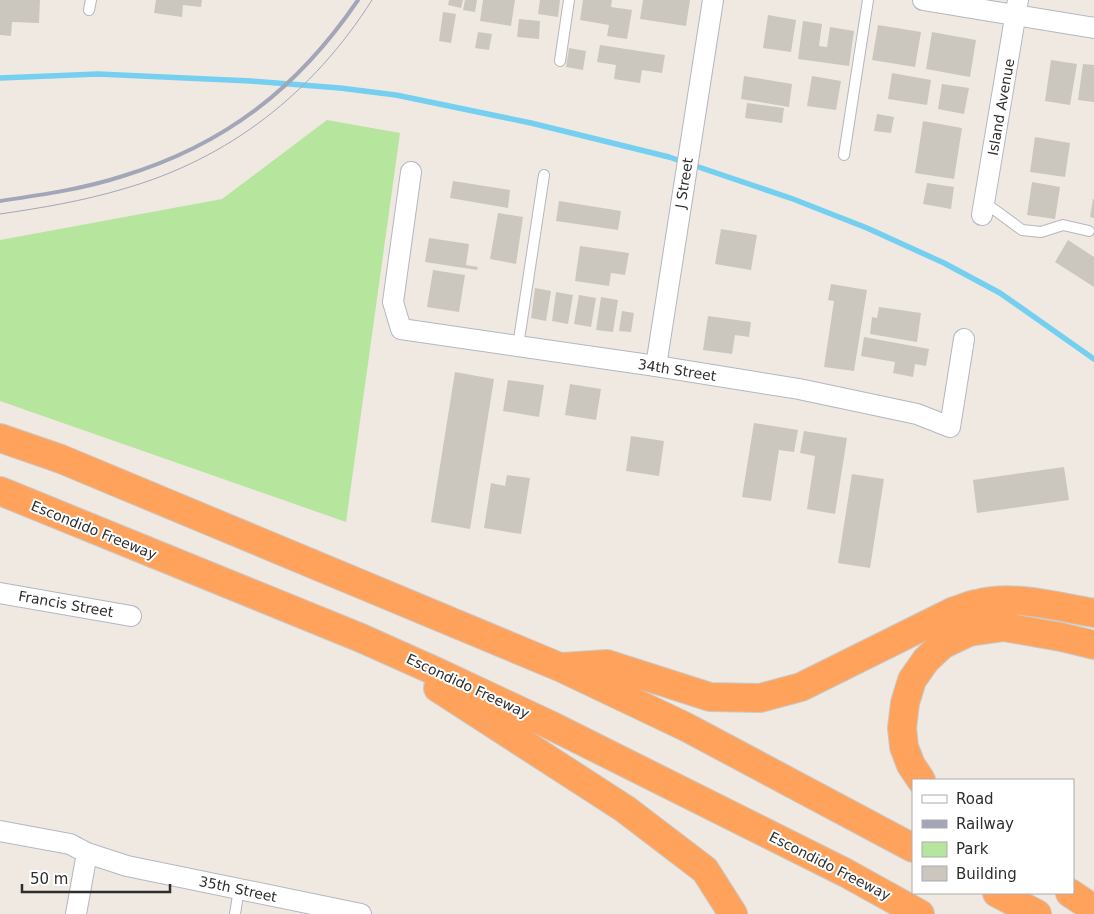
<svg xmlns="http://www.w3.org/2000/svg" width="1094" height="914" font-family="'DejaVu Sans',sans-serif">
	<rect width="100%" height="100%" fill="#efe9e1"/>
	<polygon fill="#b6e59e" points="327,120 400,133 346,522 0,401 0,240 222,199"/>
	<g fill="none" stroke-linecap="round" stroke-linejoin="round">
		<polyline stroke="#75cff0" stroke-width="5.5" points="0,78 98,74 251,81 340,88 396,95 531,123 669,157 793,199 867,228 944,263 1000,293 1094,359"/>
	</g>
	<g fill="#cbc7bf">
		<polygon points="0,0 40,0 39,23 12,22 11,36 0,35"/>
		<polygon points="156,0 202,0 201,7 183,5 182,17 154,13"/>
		<polygon points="449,0 463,0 461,8 448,5"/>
		<polygon points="465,0 477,0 475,12 463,10"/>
		<polygon points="483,0 515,0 511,26 480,21"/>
		<polygon points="540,0 560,0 558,17 538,14"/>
		<polygon points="583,0 612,0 611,7 632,10 627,39 607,36 609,25 580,20"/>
		<polygon points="643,0 690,0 686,26 640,19"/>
		<polygon points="443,12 456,14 451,43 439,41"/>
		<polygon points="768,15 796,20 791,52 763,48"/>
		<polygon points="519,19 540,21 539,39 517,37"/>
		<polygon points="803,21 822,24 819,46 827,47 830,27 854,31 849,66 798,59"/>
		<polygon points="878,25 921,32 915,67 872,60"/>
		<polygon points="478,32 492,34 489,50 475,48"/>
		<polygon points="932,32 976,40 970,77 926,69"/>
		<polygon points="600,45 665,55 662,73 642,70 640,83 614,79 616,65 597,62"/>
		<polygon points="569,48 586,51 583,70 566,67"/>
		<polygon points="1051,60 1077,64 1070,105 1045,101"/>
		<polygon points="1083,64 1094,65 1094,102 1078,100"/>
		<polygon points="892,73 931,80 927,105 888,99"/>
		<polygon points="744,76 792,84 789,107 741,99"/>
		<polygon points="812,76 841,81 836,110 807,106"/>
		<polygon points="942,84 969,88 964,114 938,109"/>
		<polygon points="747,103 784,108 782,123 745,118"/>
		<polygon points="877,114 894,117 891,133 874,131"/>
		<polygon points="923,121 962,128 954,179 915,173"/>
		<polygon points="1035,137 1070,143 1065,177 1030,172"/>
		<polygon points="453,181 510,190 508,208 450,198"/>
		<polygon points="1032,182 1060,187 1055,219 1027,215"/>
		<polygon points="927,183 954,187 951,209 923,204"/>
		<polygon points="1093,199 1094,199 1094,218 1090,217"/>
		<polygon points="559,201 621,211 618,230 556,221"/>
		<polygon points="498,213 523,217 516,264 490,259"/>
		<polygon points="721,229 757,235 751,270 715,264"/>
		<polygon points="429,238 469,244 466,265 478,267 477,270 425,262"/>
		<polygon points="1068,240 1094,257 1094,287 1055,262"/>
		<polygon points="580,246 629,253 625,275 611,273 609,286 575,281"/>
		<polygon points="433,270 465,275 459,312 427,307"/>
		<polygon points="831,284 867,290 854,371 824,367 834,301 828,300"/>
		<polygon points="535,288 551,291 546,321 531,318"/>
		<polygon points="556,292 573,295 568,324 552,321"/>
		<polygon points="579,295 596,298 591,327 574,324"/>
		<polygon points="601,297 618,300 613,332 596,330"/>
		<polygon points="879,307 921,313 917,342 870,334 872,317 877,318"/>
		<polygon points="622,311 634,313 631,332 619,331"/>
		<polygon points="708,316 751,322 749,337 735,335 732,354 703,350"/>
		<polygon points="864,337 929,349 926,366 915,364 913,377 893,373 895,362 861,356"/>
		<polygon points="455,372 494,379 470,529 431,522"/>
		<polygon points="508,380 544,385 539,417 503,411"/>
		<polygon points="570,384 601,389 596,420 565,415"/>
		<polygon points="754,423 798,430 794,452 779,450 771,501 742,497"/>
		<polygon points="804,431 847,438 835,514 807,509 815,456 800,453"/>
		<polygon points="631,436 664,441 659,476 626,471"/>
		<polygon points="1064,467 1069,500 977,513 973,480"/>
		<polygon points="852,474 884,479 870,568 838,563"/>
		<polygon points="507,475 530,478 521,534 484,528 491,483 505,486"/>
	</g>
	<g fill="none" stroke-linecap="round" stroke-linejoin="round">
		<g stroke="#b4b7c1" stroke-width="12">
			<g id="service">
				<polyline points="89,10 91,0"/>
				<polyline points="560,61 569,0"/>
				<polyline points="844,155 868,0"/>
				<polyline points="984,202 1022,230 1041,232 1063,225 1089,231"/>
				<polyline points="518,346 544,175"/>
				<polyline points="235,914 239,889"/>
			</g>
		</g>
		<g stroke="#b4b7c1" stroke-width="22">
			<g id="minor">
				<polyline points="923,0 1094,28"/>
				<polyline points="411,172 393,302 401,329 656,366 799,389 917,414 950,427 964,339"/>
				<polyline points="982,215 1018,0"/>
				<polyline points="656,366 713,0"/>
				<polyline points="0,593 131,616"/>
				<polyline points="0,831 70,844 87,853 127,866 361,914"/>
				<polyline points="76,914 87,853"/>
			</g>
		</g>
		<g stroke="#c9c9c9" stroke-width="30">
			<g id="motorway">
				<polyline points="0,438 61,459 562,668 686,727 913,848"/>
				<polyline points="0,491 361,638 437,672 550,725 846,873 920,914"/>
				<path d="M562,667L607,664L710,697L760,698L801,687L954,611C962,609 969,605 977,604C1014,594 1057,607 1094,613"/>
				<polyline points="438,688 625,809 705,870 733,914"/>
				<polyline points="921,780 911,765 904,747 902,728 905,703 912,680 926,660 942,645 969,632 1004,627 1061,637 1094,645"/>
				<polyline points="997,893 1037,914"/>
				<polyline points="1070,893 1094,909"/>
			</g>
		</g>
		<use href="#service" stroke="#fff" stroke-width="10"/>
		<use href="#minor" stroke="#fff" stroke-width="20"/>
		<use href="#motorway" stroke="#ffa35c" stroke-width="28"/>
		<path stroke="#a3a6b8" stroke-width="1" d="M0,214C41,208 83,201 123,189C229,159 313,93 372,0"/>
		<path stroke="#a3a6b8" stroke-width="4" d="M0,201C41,195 83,189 123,176C225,145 298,88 358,0"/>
	</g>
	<g text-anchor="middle" stroke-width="4" stroke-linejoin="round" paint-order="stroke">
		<g font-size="14" fill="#2e2e2e" stroke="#fff">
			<text transform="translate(1001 107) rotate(-80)" y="5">Island Avenue</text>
			<text transform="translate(684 183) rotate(-81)" y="5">J Street</text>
			<text transform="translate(677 370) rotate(9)" y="5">34th Street</text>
			<text transform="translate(94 530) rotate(22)" y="5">Escondido Freeway</text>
			<text transform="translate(66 604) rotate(10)" y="5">Francis Street</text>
			<text transform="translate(468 686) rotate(25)" y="5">Escondido Freeway</text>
			<text transform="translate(830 866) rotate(27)" y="5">Escondido Freeway</text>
			<text transform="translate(238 889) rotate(12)" y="5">35th Street</text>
		</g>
	</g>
	<rect x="912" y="779" width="162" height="115" fill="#ffffff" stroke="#ababab"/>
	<rect x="922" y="795" width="25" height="8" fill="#ffffff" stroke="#ababab"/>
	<text x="956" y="804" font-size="15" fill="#2e2e2e">Road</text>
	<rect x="922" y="820" width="25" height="8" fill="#a3a6b8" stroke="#ababab"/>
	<text x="956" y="829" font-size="15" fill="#2e2e2e">Railway</text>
	<rect x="922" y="842" width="25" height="15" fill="#b6e59e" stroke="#ababab"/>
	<text x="956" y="854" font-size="15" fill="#2e2e2e">Park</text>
	<rect x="922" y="866" width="25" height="15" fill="#cbc7bf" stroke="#ababab"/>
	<text x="956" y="879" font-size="15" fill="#2e2e2e">Building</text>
	<path d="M22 884v8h148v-8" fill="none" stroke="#2e2e2e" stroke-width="2.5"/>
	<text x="30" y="884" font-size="15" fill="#2e2e2e" stroke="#ffffff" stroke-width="4" paint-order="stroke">50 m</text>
</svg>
